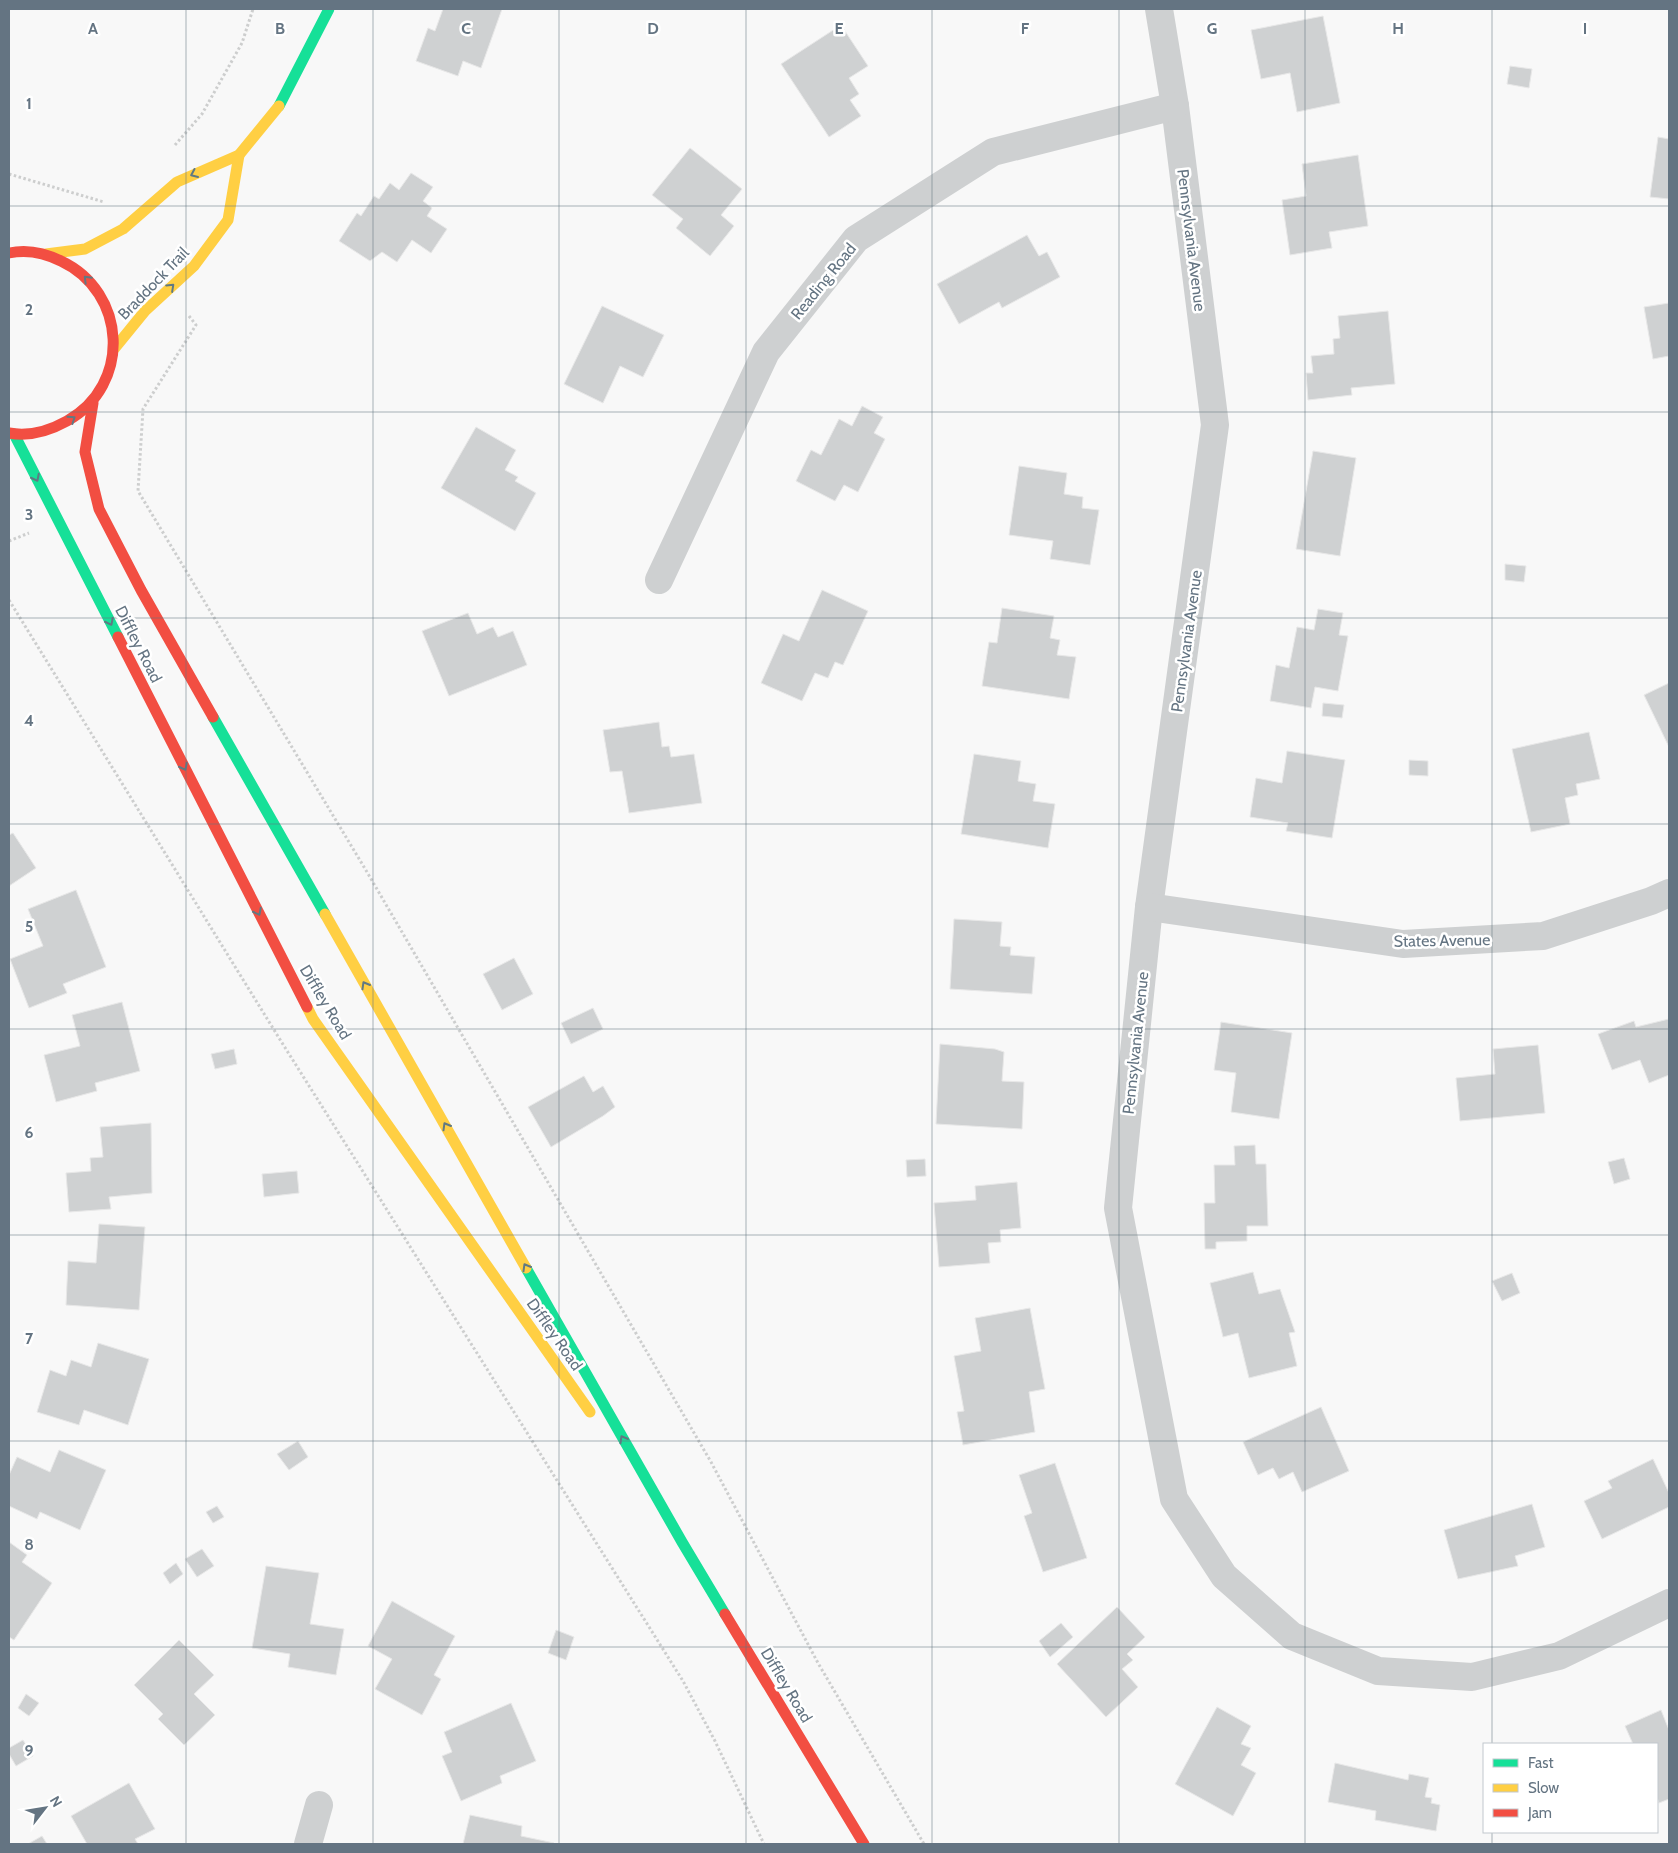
<svg xmlns="http://www.w3.org/2000/svg" width="1678" height="1853" font-family="Cabin,sans-serif">
	<rect width="100%" height="100%" fill="#f8f8f8"/>
	<g fill="#cfd1d2" stroke="#e8e8e8">
		<polygon points="443,9 502,9 481,68 463,61 458,76 416,61 428,28 435,31"/>
		<polygon points="1323,16 1340,103 1297,112 1290,73 1261,79 1251,30"/>
		<polygon points="841,25 868,66 849,78 859,94 850,100 861,116 829,137 781,64"/>
		<polygon points="1510,66 1532,69 1529,88 1507,84"/>
		<polygon points="1658,137 1669,139 1669,199 1650,197"/>
		<polygon points="690,148 742,189 721,215 734,226 710,256 676,228 683,219 652,195"/>
		<polygon points="1358,155 1368,226 1329,232 1332,248 1290,255 1282,200 1306,196 1302,164"/>
		<polygon points="411,173 433,187 423,201 432,208 427,216 447,229 431,253 412,240 397,262 382,252 370,261 339,241 357,213 361,216 374,196 379,199 390,183 399,190"/>
		<polygon points="1027,235 1039,256 1047,252 1060,277 1002,308 999,302 959,324 937,284"/>
		<polygon points="1669,303 1669,356 1653,359 1644,307"/>
		<polygon points="602,306 664,335 643,377 620,366 603,403 564,384"/>
		<polygon points="1388,311 1395,384 1351,388 1352,395 1308,400 1306,373 1313,373 1311,356 1334,354 1333,339 1340,338 1338,316"/>
		<polygon points="862,406 883,417 874,433 885,439 858,492 844,485 835,501 796,481 811,450 821,455 839,419 852,426"/>
		<polygon points="476,427 516,450 505,470 518,477 515,481 536,493 515,531 441,488"/>
		<polygon points="1313,451 1356,458 1340,556 1296,549"/>
		<polygon points="1019,466 1067,473 1064,494 1083,497 1082,508 1099,510 1090,565 1050,559 1053,541 1009,535"/>
		<polygon points="1505,564 1526,566 1524,582 1505,580"/>
		<polygon points="822,590 868,611 843,665 835,662 828,678 815,673 802,701 761,683 783,634 799,641"/>
		<polygon points="1002,608 1054,616 1050,638 1060,640 1057,655 1076,657 1069,699 982,686 989,642 997,643"/>
		<polygon points="1318,609 1343,613 1339,635 1348,636 1338,691 1315,687 1311,708 1270,701 1276,665 1289,668 1297,627 1314,630"/>
		<polygon points="468,613 477,634 493,627 498,637 513,631 527,665 449,696 422,631"/>
		<polygon points="1669,683 1669,747 1644,695"/>
		<polygon points="1323,703 1344,705 1342,718 1322,716"/>
		<polygon points="659,722 662,747 669,746 671,757 694,754 702,803 629,813 622,771 610,772 603,730"/>
		<polygon points="1589,732 1600,779 1576,784 1578,795 1565,798 1570,824 1531,832 1512,749"/>
		<polygon points="1287,751 1345,760 1332,838 1286,831 1288,823 1250,817 1256,778 1282,783"/>
		<polygon points="974,754 1021,761 1018,781 1036,784 1033,801 1055,804 1048,848 961,834"/>
		<polygon points="1409,760 1428,761 1428,776 1409,775"/>
		<polygon points="13,833 36,868 9,886 9,835"/>
		<polygon points="76,890 106,967 63,984 67,993 29,1008 10,959 43,946 28,909"/>
		<polygon points="954,919 1002,922 1000,946 1011,947 1010,955 1035,957 1032,994 950,989"/>
		<polygon points="514,958 533,994 502,1010 483,974"/>
		<polygon points="122,1002 140,1071 95,1083 97,1091 56,1102 44,1055 80,1046 72,1015"/>
		<polygon points="593,1008 603,1029 571,1044 561,1023"/>
		<polygon points="1669,1019 1669,1075 1649,1083 1640,1060 1612,1070 1598,1034 1634,1021 1636,1027"/>
		<polygon points="1221,1022 1292,1033 1279,1119 1231,1112 1236,1073 1214,1070"/>
		<polygon points="940,1044 995,1049 1004,1052 1002,1081 1024,1082 1022,1129 936,1124"/>
		<polygon points="1538,1045 1545,1113 1460,1121 1456,1078 1495,1074 1493,1049"/>
		<polygon points="234,1049 237,1064 215,1069 211,1054"/>
		<polygon points="584,1076 593,1092 603,1086 615,1107 603,1116 551,1147 528,1107"/>
		<polygon points="151,1123 152,1193 109,1197 111,1209 69,1212 66,1173 91,1171 90,1158 103,1157 100,1127"/>
		<polygon points="1255,1145 1256,1164 1266,1164 1268,1226 1247,1226 1247,1241 1216,1242 1216,1249 1205,1249 1204,1203 1215,1203 1214,1165 1235,1165 1234,1146"/>
		<polygon points="1624,1158 1630,1179 1614,1184 1608,1162"/>
		<polygon points="925,1159 926,1176 907,1177 906,1160"/>
		<polygon points="297,1171 299,1193 264,1197 262,1174"/>
		<polygon points="1017,1182 1021,1228 1000,1230 1001,1242 988,1243 990,1263 939,1267 934,1203 976,1200 975,1186"/>
		<polygon points="99,1224 145,1227 139,1310 66,1305 68,1261 96,1263"/>
		<polygon points="1253,1272 1259,1294 1280,1289 1295,1332 1289,1333 1297,1366 1249,1378 1238,1333 1223,1337 1210,1283"/>
		<polygon points="1512,1273 1520,1293 1502,1301 1492,1281"/>
		<polygon points="1030,1308 1045,1389 1029,1392 1035,1432 963,1445 957,1412 964,1411 954,1356 981,1351 975,1318"/>
		<polygon points="98,1343 149,1359 128,1425 84,1410 79,1425 37,1412 50,1370 66,1376 71,1360 91,1367"/>
		<polygon points="1321,1407 1349,1471 1302,1492 1293,1472 1279,1479 1273,1468 1258,1475 1243,1442"/>
		<polygon points="298,1441 308,1457 289,1470 277,1454"/>
		<polygon points="59,1450 106,1470 80,1530 40,1512 37,1519 9,1506 9,1475 17,1457 50,1472"/>
		<polygon points="1653,1459 1669,1493 1669,1507 1602,1539 1584,1501 1612,1488 1608,1481"/>
		<polygon points="1055,1463 1087,1558 1043,1572 1024,1516 1032,1513 1019,1475"/>
		<polygon points="1532,1504 1545,1547 1515,1556 1518,1566 1458,1579 1444,1530"/>
		<polygon points="217,1506 224,1517 213,1523 206,1512"/>
		<polygon points="9,1542 27,1555 22,1562 52,1583 14,1640 9,1637"/>
		<polygon points="202,1549 214,1566 197,1577 185,1559"/>
		<polygon points="176,1563 183,1574 170,1584 163,1573"/>
		<polygon points="266,1566 319,1573 310,1624 344,1629 336,1675 288,1667 290,1654 252,1648"/>
		<polygon points="392,1601 455,1636 434,1675 441,1679 422,1715 375,1689 392,1659 368,1646"/>
		<polygon points="1117,1607 1145,1637 1127,1654 1133,1660 1122,1669 1138,1687 1106,1717 1057,1664"/>
		<polygon points="1061,1623 1073,1637 1050,1657 1039,1641"/>
		<polygon points="556,1630 574,1637 566,1660 548,1653"/>
		<polygon points="179,1640 214,1675 194,1694 215,1715 184,1745 158,1719 163,1714 134,1685"/>
		<polygon points="26,1694 39,1703 29,1716 18,1708"/>
		<polygon points="511,1703 536,1761 500,1776 502,1783 461,1801 442,1756 452,1752 444,1732"/>
		<polygon points="1217,1707 1251,1726 1241,1744 1251,1748 1241,1765 1256,1773 1233,1816 1175,1784"/>
		<polygon points="1661,1710 1669,1730 1669,1799 1659,1803 1657,1797 1657,1744 1633,1744 1625,1726"/>
		<polygon points="23,1740 33,1756 16,1766 9,1754 9,1748"/>
		<polygon points="1335,1763 1408,1780 1409,1774 1429,1778 1425,1797 1432,1798 1431,1803 1440,1805 1436,1831 1375,1820 1376,1811 1328,1802"/>
		<polygon points="129,1783 155,1829 135,1839 138,1844 87,1844 71,1816"/>
		<polygon points="470,1815 522,1826 521,1836 554,1843 554,1844 463,1844"/>
		<polygon points="42,1836 47,1844 28,1844"/>
	</g>
	<g fill="none" stroke-linecap="round" stroke-linejoin="round">
		<g stroke="#cdcece" stroke-width="3" stroke-dasharray="2.5 2.5" stroke-linecap="butt">
			<polyline points="175,145 202,114 242,43 253,9"/>
			<polyline points="9,174 104,202"/>
			<polyline points="189,316 196,325 143,409 138,491 367,872 711,1462 818,1663 924,1844"/>
			<polyline points="9,541 29,533"/>
			<polyline points="9,600 279,1038 683,1681 715,1741 764,1844"/>
		</g>
		<g stroke="#ced0d1" stroke-width="28">
			<polyline points="1159,9 1175,106 1215,425 1149,907 1118,1208 1174,1499 1224,1576 1292,1636 1378,1671 1472,1677 1559,1656 1669,1603"/>
			<polyline points="659,580 766,352 856,239 993,152 1175,106"/>
			<polyline points="1149,907 1403,944 1543,936 1651,901 1669,893"/>
			<polyline points="308,1844 319,1805"/>
		</g>
		<g stroke="#16e098" stroke-width="11">
			<polyline points="279,106 329,9"/>
			<polyline points="14,434 118,637"/>
			<polyline points="213,717 325,914"/>
			<polyline points="526,1268 682,1542 725,1614"/>
		</g>
		<g stroke="#ffcf43" stroke-width="11">
			<polyline points="46,254 85,249 123,229 177,182 239,155 279,106"/>
			<polyline points="114,349 145,311 194,266 228,220 239,155"/>
			<polyline points="325,914 526,1268"/>
			<polyline points="307,1007 313,1019 590,1412"/>
		</g>
		<g stroke="#f24e42" stroke-width="11">
			<path d="M9,253C27,249 45,253 61,261C127,292 132,385 67,421C49,431 30,437 9,433"/>
			<polyline points="93,403 85,452 99,509 141,590 213,717"/>
			<polyline points="118,637 307,1007"/>
			<polyline points="725,1614 864,1844"/>
		</g>
	</g>
	<defs><path id="oneway-chevron" d="M-2-3.5L2.5 0L-2 3.5" fill="none" stroke-width="1.6" stroke-linecap="round" stroke-linejoin="round" transform="scale(1.25)"/></defs>
	<g stroke="#607983">
		<use href="#oneway-chevron" transform="translate(194 174) rotate(156)"/>
		<use href="#oneway-chevron" transform="translate(87 279) rotate(-135)"/>
		<use href="#oneway-chevron" transform="translate(171 287) rotate(-43)"/>
		<use href="#oneway-chevron" transform="translate(72 419) rotate(-34)"/>
		<use href="#oneway-chevron" transform="translate(36 478) rotate(63)"/>
		<use href="#oneway-chevron" transform="translate(110 622) rotate(63)"/>
		<use href="#oneway-chevron" transform="translate(184 767) rotate(63)"/>
		<use href="#oneway-chevron" transform="translate(258 912) rotate(63)"/>
		<use href="#oneway-chevron" transform="translate(365 985) rotate(-120)"/>
		<use href="#oneway-chevron" transform="translate(446 1126) rotate(-120)"/>
		<use href="#oneway-chevron" transform="translate(526 1267) rotate(-120)"/>
		<use href="#oneway-chevron" transform="translate(623 1439) rotate(-120)"/>
	</g>
	<path fill="none" stroke="#647482" stroke-width="1" stroke-opacity="0.55" d="M186,9V1844M373,9V1844M559,9V1844M746,9V1844M932,9V1844M1119,9V1844M1305,9V1844M1492,9V1744M9,206H1669M9,412H1669M9,618H1669M9,824H1669M9,1029H1669M9,1235H1669M9,1441H1669M9,1647H1669M1492,1832V1844"/>
	<g text-anchor="middle" stroke-width="5" stroke-linejoin="round" paint-order="stroke">
		<g font-size="16" fill="#647482" stroke="#fff">
			<text transform="translate(1192 240) rotate(83)" y="6">Pennsylvania Avenue</text>
			<text transform="translate(823 281) rotate(-51)" y="6">Reading Road</text>
			<text transform="translate(153 283) rotate(-46)" y="6">Braddock Trail</text>
			<text transform="translate(1186 641) rotate(-82)" y="6">Pennsylvania Avenue</text>
			<text transform="translate(139 644) rotate(63)" y="6">Diffley Road</text>
			<text transform="translate(1442 940) rotate(-1)" y="6">States Avenue</text>
			<text transform="translate(326 1002) rotate(59)" y="6">Diffley Road</text>
			<text transform="translate(1135 1043) rotate(-84)" y="6">Pennsylvania Avenue</text>
			<text transform="translate(555 1334) rotate(55)" y="6">Diffley Road</text>
			<text transform="translate(787 1685) rotate(59)" y="6">Diffley Road</text>
		</g>
	</g>
	<g font-size="16" text-anchor="middle" font-weight="bold" fill="#647482" stroke="#fff" stroke-width="5" stroke-linejoin="round" paint-order="stroke">
		<text x="93" y="34">A</text>
		<text x="280" y="34">B</text>
		<text x="466" y="34">C</text>
		<text x="653" y="34">D</text>
		<text x="839" y="34">E</text>
		<text x="1025" y="34">F</text>
		<text x="1212" y="34">G</text>
		<text x="1398" y="34">H</text>
		<text x="1585" y="34">I</text>
		<text x="29" y="109">1</text>
		<text x="29" y="315">2</text>
		<text x="29" y="520">3</text>
		<text x="29" y="726">4</text>
		<text x="29" y="932">5</text>
		<text x="29" y="1138">6</text>
		<text x="29" y="1344">7</text>
		<text x="29" y="1550">8</text>
		<text x="29" y="1756">9</text>
	</g>
	<rect width="1678" height="1853" fill="none" stroke="#647482" stroke-width="20"/>
	<rect x="1483" y="1743" width="175" height="90" fill="#ffffff" stroke="#c1c7cd"/>
	<rect x="1493" y="1759" width="25" height="8" fill="#16e098" stroke="#c1c7cd"/>
	<text x="1528" y="1768" font-size="15" fill="#647482">Fast</text>
	<rect x="1493" y="1784" width="25" height="8" fill="#ffcf43" stroke="#c1c7cd"/>
	<text x="1528" y="1793" font-size="15" fill="#647482">Slow</text>
	<rect x="1493" y="1809" width="25" height="8" fill="#f24e42" stroke="#c1c7cd"/>
	<text x="1528" y="1818" font-size="15" fill="#647482">Jam</text>
	<g transform="translate(45 1808) rotate(59)" stroke="#ffffff" stroke-width="4" paint-order="stroke">
	<path d="M0-4L9 19L0 12L-9 19Z" fill="#647482"/>
	<text y="-8" font-size="14" font-weight="bold" text-anchor="middle" fill="#647482">N</text>
	</g>
</svg>
